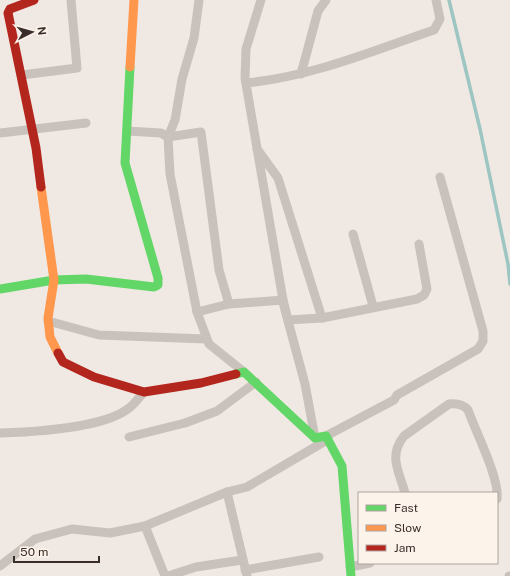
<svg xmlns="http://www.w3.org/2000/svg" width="510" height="576" font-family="'Public Sans',sans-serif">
	<rect width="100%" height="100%" fill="#f0e9e3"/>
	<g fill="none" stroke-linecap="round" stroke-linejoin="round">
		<polyline stroke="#9dc5c2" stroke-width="3.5" points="449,0 480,129 508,264 510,284"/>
		<g stroke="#c9c1bc" stroke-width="9">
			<polyline points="261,0 246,49 245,78 284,306 305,384 315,438"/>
			<polyline points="301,74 318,11 326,0"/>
			<polyline points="22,75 77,68 71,0"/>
			<path d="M246,83C311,77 372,51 434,30L440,19L436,0"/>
			<polyline points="127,131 161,133 168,137 170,174 197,312 209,344 244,372"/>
			<polyline points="0,133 86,123"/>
			<polyline points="168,137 201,132 219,270 229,304"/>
			<polyline points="168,137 175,120 182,79 194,38 199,0"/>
			<polyline points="257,149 278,178 322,318"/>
			<polyline points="353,234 373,306"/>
			<polyline points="197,312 229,304 283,300 288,320 322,318 417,299 424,295 427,289 419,244"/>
			<polyline points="48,321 99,335 206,339"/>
			<path d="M0,433C31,432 105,428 129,408C135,404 139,397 144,392"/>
			<polyline points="326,436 394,400 397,395 478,349 483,341 483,331 440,177"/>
			<polyline points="129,437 185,423 217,411 256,382"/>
			<polyline points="227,492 247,576"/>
			<path d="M405,493C399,471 388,456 404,436L449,404C457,403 463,404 468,410C475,430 500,479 497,499"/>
			<polyline points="145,526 165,576"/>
			<polyline points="0,566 35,539 72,529 110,533 145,526 227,492 247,487 327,440"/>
			<polyline points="350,567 370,563"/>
			<polyline points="245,570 319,557"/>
			<polyline points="168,576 196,567 242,560"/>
			<polyline points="509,576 510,576"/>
		</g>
		<g stroke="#63d668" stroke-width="9">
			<polyline points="0,289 54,280 86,279 154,287 158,285 158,278 125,163 130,67"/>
			<polyline points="236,374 244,372 315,438 326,436 342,466 351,576"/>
		</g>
		<g stroke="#ff974d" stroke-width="9">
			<polyline points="130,67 134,0"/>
			<polyline points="41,187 54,280 48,318 50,337 58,353"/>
		</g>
		<g stroke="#b3261e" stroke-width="9">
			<polyline points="34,0 10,9 8,13 36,148 41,187"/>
			<polyline points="58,353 63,362 94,377 144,392 201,383 236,374"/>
		</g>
	</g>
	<rect x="358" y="492" width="140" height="72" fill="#fcf3eb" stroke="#afa49d"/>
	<rect x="366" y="505" width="20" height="6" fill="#63d668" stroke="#afa49d"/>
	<text x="394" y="512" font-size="12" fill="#3b2d29">Fast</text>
	<rect x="366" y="525" width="20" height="6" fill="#ff974d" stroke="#afa49d"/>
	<text x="394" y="532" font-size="12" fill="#3b2d29">Slow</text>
	<rect x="366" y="545" width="20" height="6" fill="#b3261e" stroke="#afa49d"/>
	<text x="394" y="552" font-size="12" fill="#3b2d29">Jam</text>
	<g transform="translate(32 32) rotate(84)" stroke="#fcf3eb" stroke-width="3" paint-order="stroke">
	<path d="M0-3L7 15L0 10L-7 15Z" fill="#3b2d29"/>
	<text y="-6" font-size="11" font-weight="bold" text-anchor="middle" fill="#3b2d29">N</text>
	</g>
	<path d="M14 556v6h85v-6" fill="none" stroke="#3b2d29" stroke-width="2"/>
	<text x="20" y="556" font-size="12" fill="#3b2d29" stroke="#fcf3eb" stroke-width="3" paint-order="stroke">50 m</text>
</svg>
